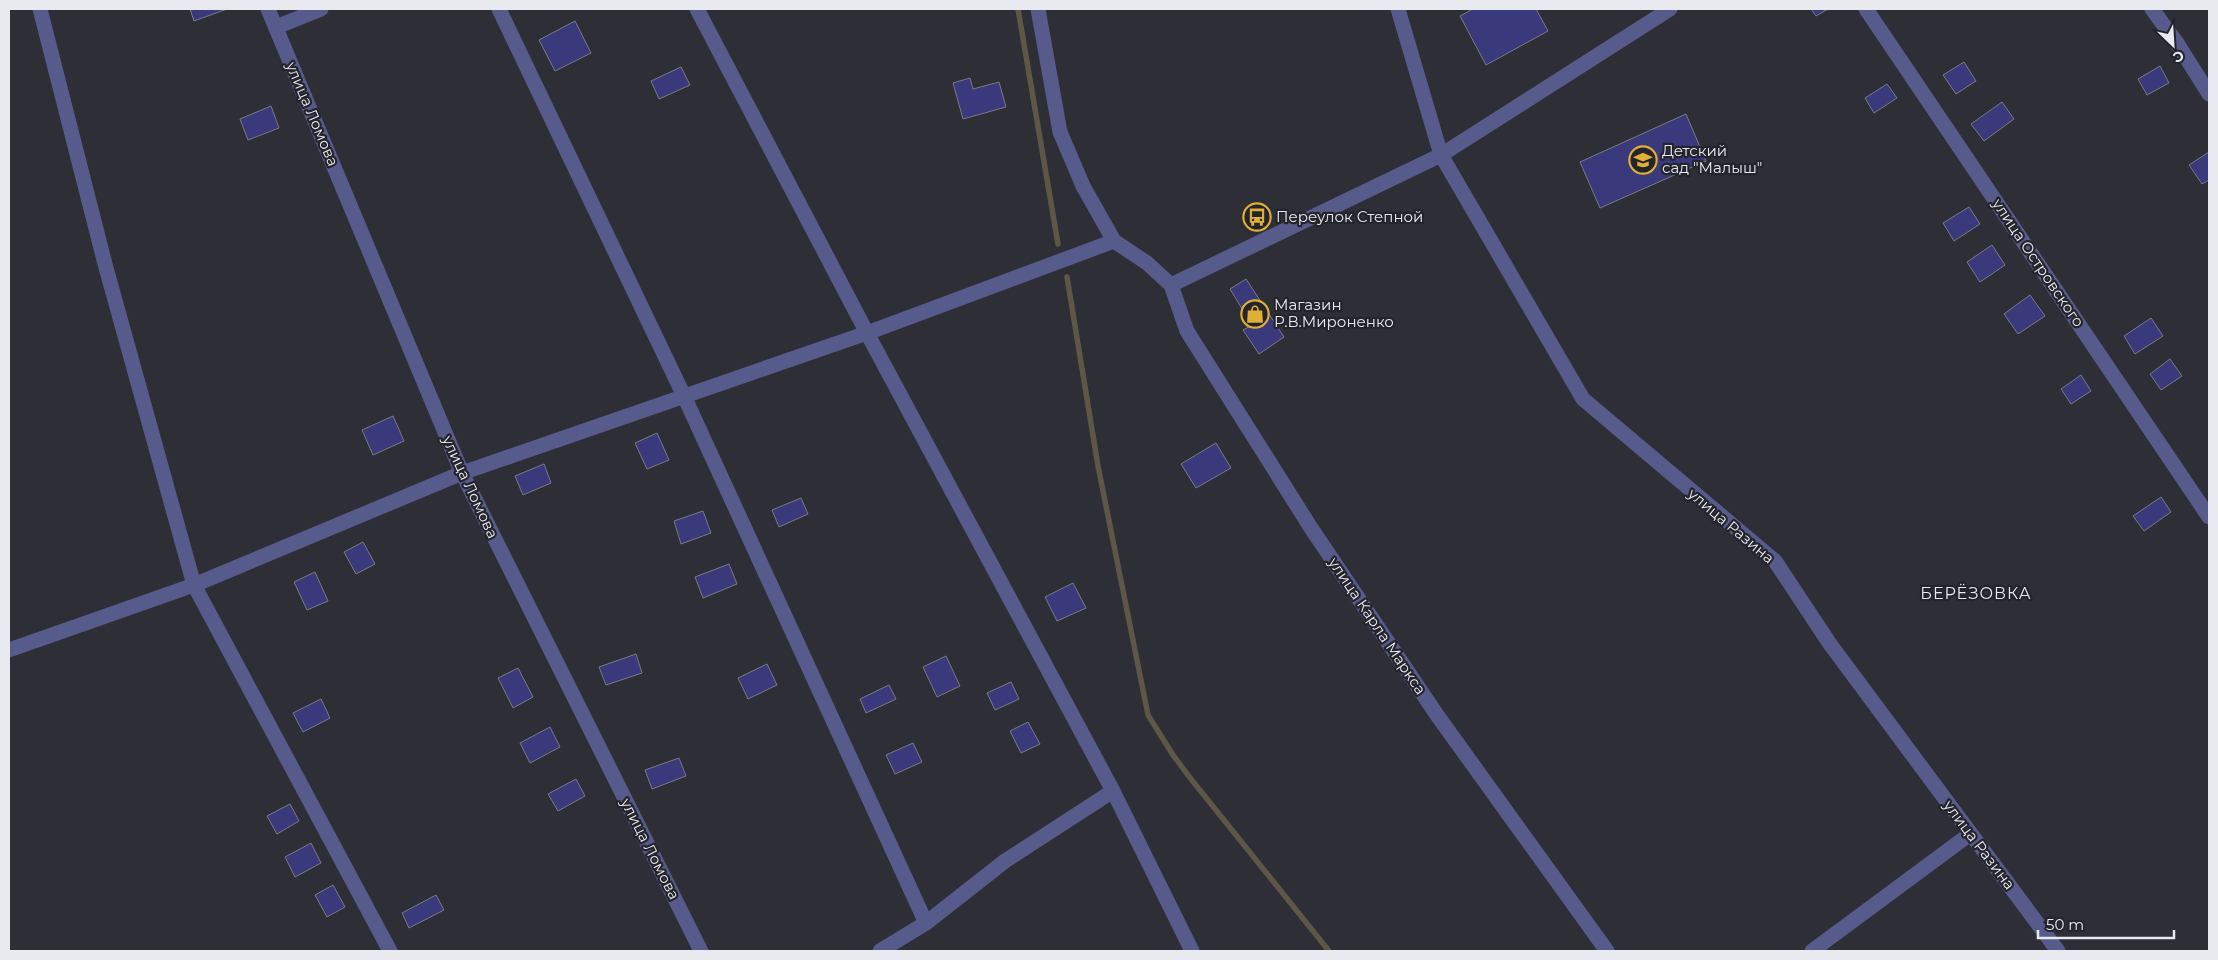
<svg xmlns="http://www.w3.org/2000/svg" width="2218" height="960" font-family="Montserrat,sans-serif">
	<rect width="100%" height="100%" fill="#2d2e36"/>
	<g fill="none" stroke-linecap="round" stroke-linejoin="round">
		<g stroke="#5e5748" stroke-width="5.5">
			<polyline points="1018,9 1058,244"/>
			<polyline points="1067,277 1098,466 1148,715 1173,755 1191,779 1329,951"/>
		</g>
	</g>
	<g fill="#39397c" stroke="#7a7b85">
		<polygon points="190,9 227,9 194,21"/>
		<polygon points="1473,9 1536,9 1548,31 1486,65 1460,16"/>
		<polygon points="1811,9 1828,9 1816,16"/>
		<polygon points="575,21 591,53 555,71 539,40"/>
		<polygon points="1964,62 1976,81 1956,94 1943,75"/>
		<polygon points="2160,66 2169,83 2147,95 2138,79"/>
		<polygon points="681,67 690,85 659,99 651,81"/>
		<polygon points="970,78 973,89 999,82 1006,107 963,119 953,83"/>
		<polygon points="1887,84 1897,98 1874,113 1865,98"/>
		<polygon points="2002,102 2014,119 1984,141 1971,124"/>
		<polygon points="271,106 279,128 248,140 240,119"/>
		<polygon points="1686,114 1706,161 1600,208 1580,162"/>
		<polygon points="2209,152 2209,180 2202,184 2189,165"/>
		<polygon points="1969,207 1980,224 1954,241 1943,223"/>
		<polygon points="1992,245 2005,265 1980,282 1967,262"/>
		<polygon points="1246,279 1284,337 1259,354 1243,330 1252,325 1230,289"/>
		<polygon points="2030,295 2045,316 2018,334 2004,314"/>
		<polygon points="2151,318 2163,336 2135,354 2124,336"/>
		<polygon points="2170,359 2182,376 2161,390 2150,374"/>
		<polygon points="2081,375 2091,391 2071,404 2061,389"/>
		<polygon points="393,416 404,441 373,455 362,430"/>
		<polygon points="657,433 669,460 647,469 635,443"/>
		<polygon points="1216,443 1231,468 1196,488 1181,464"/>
		<polygon points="544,464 551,483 523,495 515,476"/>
		<polygon points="2161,497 2171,512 2144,531 2133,516"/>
		<polygon points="801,498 808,514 779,527 772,510"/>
		<polygon points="703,511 711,533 681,544 674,521"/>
		<polygon points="363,542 375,564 356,574 344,552"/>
		<polygon points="729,564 737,584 703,598 695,577"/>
		<polygon points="315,572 328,601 307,610 294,582"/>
		<polygon points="1073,583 1086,608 1057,621 1045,597"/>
		<polygon points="636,654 642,673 606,685 599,667"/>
		<polygon points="946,656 960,686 937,697 923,667"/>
		<polygon points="767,664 777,685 748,699 738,678"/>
		<polygon points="518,668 533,697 513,708 498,678"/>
		<polygon points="1011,682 1019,699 995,710 987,693"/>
		<polygon points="889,685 896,699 866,713 860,699"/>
		<polygon points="321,699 330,718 303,732 293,713"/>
		<polygon points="1028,722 1040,744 1021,753 1010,731"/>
		<polygon points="550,727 560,747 530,763 520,743"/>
		<polygon points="913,743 922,762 895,774 886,755"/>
		<polygon points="679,758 686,776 652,789 645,770"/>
		<polygon points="576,779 585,796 558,811 548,794"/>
		<polygon points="290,804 299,821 277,834 267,816"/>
		<polygon points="311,843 321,863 295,877 285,857"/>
		<polygon points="333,885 345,907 327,917 315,895"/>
		<polygon points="436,895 444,910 409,928 402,913"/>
	</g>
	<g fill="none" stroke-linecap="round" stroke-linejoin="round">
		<g stroke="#575b8b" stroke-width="15">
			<polyline points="40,9 105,264 194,585 390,951"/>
			<polyline points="268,9 462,473 701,951"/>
			<polyline points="499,9 684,396 926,923"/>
			<polyline points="697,9 867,333 1113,791 1192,951"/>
			<polyline points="1038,9 1060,132 1083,186 1114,241 1147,263 1171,285 1187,331 1311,528 1437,715 1607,951"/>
			<polyline points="1398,9 1441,155 1583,399 1775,561 1830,644 2058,951"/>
			<polyline points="1866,9 2209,517"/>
			<polyline points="2152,9 2177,43 2209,94"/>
			<polyline points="276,27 321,9"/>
			<polyline points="1171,285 1441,155 1670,9"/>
			<polyline points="9,650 194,585 462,473 867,333 1114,241"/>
			<polyline points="880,951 926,923 1005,861 1113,791"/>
			<polyline points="1812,951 1970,834"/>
		</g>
	</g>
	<defs>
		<g id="school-ring" transform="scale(1.4375)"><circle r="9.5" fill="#23242c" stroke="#e0af34" stroke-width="1.5"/><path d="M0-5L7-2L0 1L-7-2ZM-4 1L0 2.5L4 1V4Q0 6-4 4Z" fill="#e0af34"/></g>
		<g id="bus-ring" transform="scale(1.4375)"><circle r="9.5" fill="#23242c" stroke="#e0af34" stroke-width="1.5"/><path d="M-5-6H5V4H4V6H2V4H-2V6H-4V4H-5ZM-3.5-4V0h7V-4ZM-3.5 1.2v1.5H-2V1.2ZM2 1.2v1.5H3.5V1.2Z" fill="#e0af34"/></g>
		<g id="shop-ring" transform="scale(1.4375)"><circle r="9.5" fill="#23242c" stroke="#e0af34" stroke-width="1.5"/><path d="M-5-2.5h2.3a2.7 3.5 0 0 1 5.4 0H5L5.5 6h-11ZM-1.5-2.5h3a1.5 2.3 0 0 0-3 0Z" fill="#e0af34"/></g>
	</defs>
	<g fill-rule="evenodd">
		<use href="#school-ring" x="1643" y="160"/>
		<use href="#bus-ring" x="1257" y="217"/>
		<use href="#shop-ring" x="1255" y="314"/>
	</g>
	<g text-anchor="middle" stroke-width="4.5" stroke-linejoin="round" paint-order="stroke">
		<g font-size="15" fill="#e9eaef" stroke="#23242c">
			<text transform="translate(312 114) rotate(67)" y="5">улица Ломова</text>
			<text transform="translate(2038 263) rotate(56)" y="5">улица Островского</text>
			<text transform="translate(470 487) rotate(65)" y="5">улица Ломова</text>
			<text transform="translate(1731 526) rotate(40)" y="5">улица Разина</text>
			<text transform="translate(1377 626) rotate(56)" y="5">улица Карла Маркса</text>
			<text transform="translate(1979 845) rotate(53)" y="5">улица Разина</text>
			<text transform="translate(650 849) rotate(63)" y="5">улица Ломова</text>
		</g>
		<g font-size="15" fill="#e9eaef" stroke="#23242c" text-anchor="start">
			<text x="1662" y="156">Детский<tspan x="1662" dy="17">сад "Малыш"</tspan></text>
			<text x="1276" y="222">Переулок Степной</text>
			<text x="1274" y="310">Магазин<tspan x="1274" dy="17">Р.В.Мироненко</tspan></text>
		</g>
		<g font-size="16" letter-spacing="1" fill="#e9eaef" stroke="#23242c">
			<text x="1976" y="599">БЕРЁЗОВКА</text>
		</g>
	</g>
	<rect width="2218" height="960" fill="none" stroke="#e9eaef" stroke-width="20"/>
	<g transform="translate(2173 45) rotate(155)" stroke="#23242c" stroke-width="4" paint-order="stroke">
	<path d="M0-4L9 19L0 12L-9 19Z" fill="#e9eaef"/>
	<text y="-8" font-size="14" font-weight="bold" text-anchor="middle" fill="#e9eaef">С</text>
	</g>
	<path d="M2038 930v8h136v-8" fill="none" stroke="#e9eaef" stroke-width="2.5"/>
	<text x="2046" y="930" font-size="15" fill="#e9eaef" stroke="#23242c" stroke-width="4" paint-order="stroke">50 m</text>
</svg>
